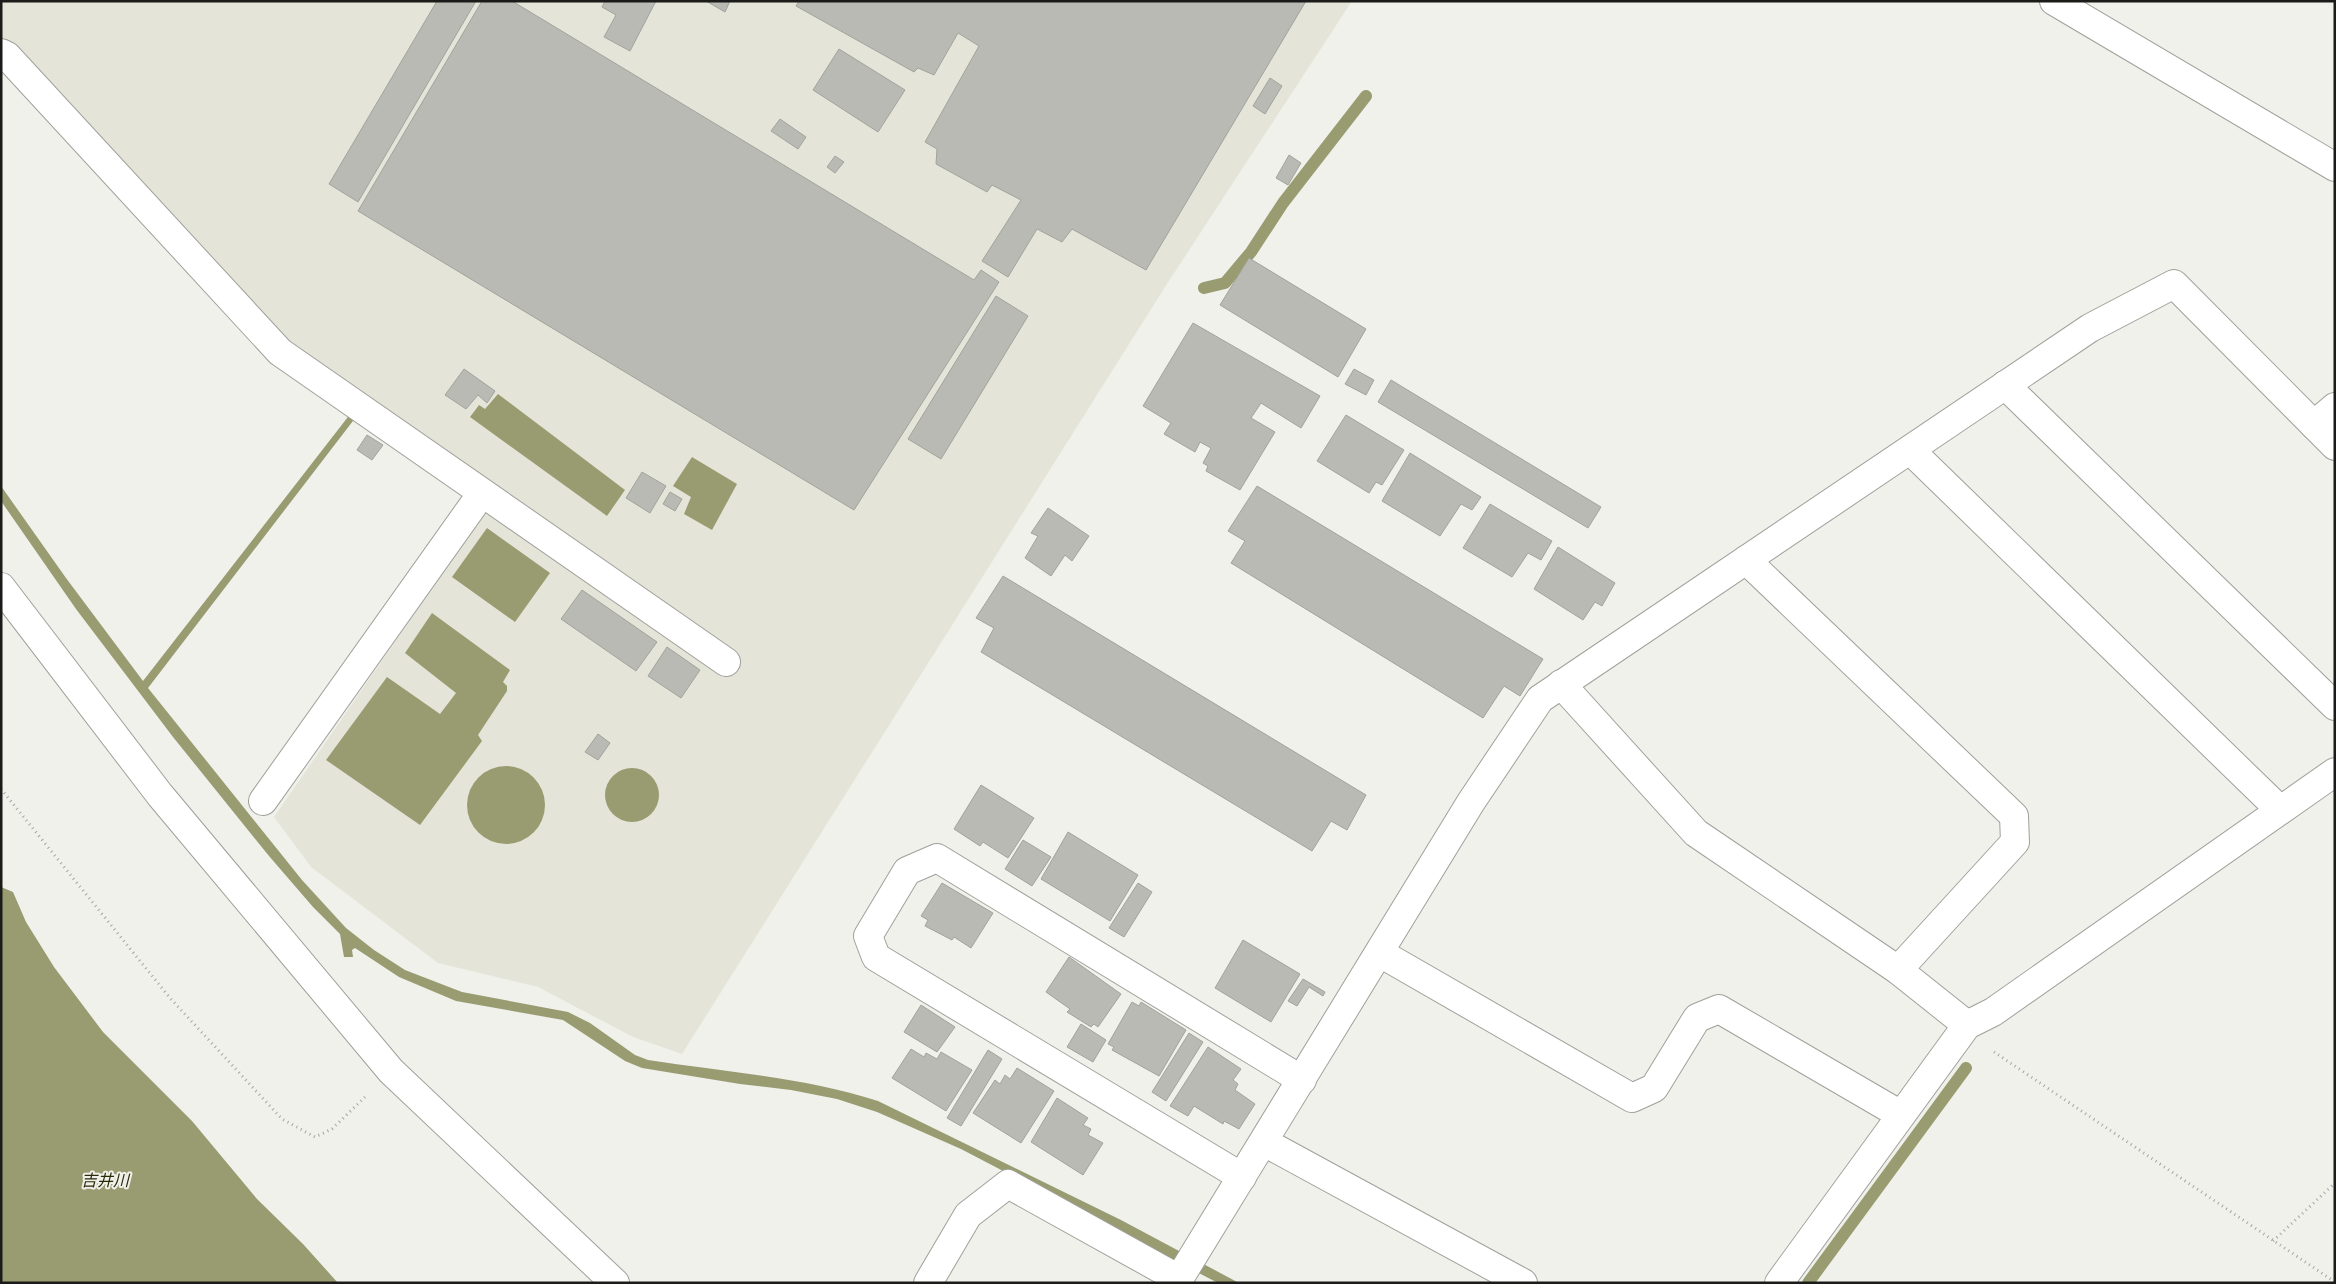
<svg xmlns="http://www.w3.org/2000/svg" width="2336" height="1284" font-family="'Noto Sans','Noto Sans JP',sans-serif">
	<rect width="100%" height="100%" fill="#f0f1eb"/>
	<polygon fill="#e4e5d8" points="1,1 1352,1 1165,287 682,1054 633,1037 538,987 438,963 311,867 274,817 499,491 288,342 1,40"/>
	<g fill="#999c71">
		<polygon points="498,394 625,490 607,516 470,417 479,405 485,409"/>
		<path d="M351,413L356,417L148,688L302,880L346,928L374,950L405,970L462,992L568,1012L590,1023L635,1055L648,1060C725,1072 804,1077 878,1101L1121,1220L1239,1283H1218L961,1149L877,1112L837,1099L791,1090L740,1084L642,1068L625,1061L563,1020L456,1001L399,977L355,948L352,950L353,957H344L340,934L313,907L269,856L173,737L76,609L1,501V486L66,578L143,681Z"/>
		<polygon points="692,457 737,484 712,530 684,514 691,497 673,486"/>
		<polygon points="487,528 550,573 515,622 452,577"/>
		<polygon points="432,613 510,670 503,682 507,686 507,691 478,735 482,741 420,825 326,760 387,677 440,714 456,693 405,653"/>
		<circle cx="506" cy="805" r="39"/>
		<circle cx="632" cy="795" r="27"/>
		<polygon points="1,887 13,892 26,922 54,967 103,1032 192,1121 257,1199 303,1244 338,1283 1,1283"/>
	</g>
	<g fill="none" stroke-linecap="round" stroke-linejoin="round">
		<g stroke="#999c71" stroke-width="12">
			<polyline points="1204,288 1225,283 1251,252 1283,203 1366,96"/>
			<polyline points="1808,1283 1966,1068"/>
		</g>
	</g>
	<g fill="#babab4" stroke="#a2a39d">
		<polygon points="437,1 476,1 358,202 329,184"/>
		<polygon points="482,1 512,1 974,280 981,270 999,282 854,510 358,211"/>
		<polygon points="605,1 656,1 630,51 604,37 616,15 602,7"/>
		<polygon points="706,1 730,1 725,12"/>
		<polygon points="799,1 1306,1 1146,270 1072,229 1062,242 1037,229 1008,277 982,261 1021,200 992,185 987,192 936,164 937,149 925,142 979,46 958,33 934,75 918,68 914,72 796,6"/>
		<polygon points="839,49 905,90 878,132 813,90"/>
		<polygon points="1270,78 1282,86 1265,114 1253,106"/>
		<polygon points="780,119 806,137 798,149 771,131"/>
		<polygon points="1289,155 1301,163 1288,185 1276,178"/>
		<polygon points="835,156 844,162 835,173 827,167"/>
		<polygon points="1249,258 1366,329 1338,377 1220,305"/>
		<polygon points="996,296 1028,316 941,459 908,439"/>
		<polygon points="1193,323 1320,396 1301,428 1261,403 1251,418 1275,432 1240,490 1206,471 1208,466 1203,463 1211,448 1200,442 1195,452 1164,434 1171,423 1143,406"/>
		<polygon points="464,369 495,391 487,403 478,395 466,409 445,395"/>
		<polygon points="1354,369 1374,380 1366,395 1345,384"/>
		<polygon points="1391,380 1601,507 1588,528 1378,402"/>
		<polygon points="1346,415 1404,450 1382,485 1376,482 1369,493 1317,461"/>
		<polygon points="367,435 383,445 372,460 357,450"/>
		<polygon points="1410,453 1481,497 1472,510 1461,504 1440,536 1382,501"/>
		<polygon points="642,472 666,486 650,513 626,498"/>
		<polygon points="1257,486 1543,659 1520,696 1504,686 1483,718 1231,563 1245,541 1228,531"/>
		<polygon points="670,492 682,499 675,511 663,504"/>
		<polygon points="1490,504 1552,541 1541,560 1528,553 1512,577 1463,548"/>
		<polygon points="1048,508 1089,536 1072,561 1065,555 1051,576 1025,558 1038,536 1031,533"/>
		<polygon points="1558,547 1615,583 1602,606 1595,602 1583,620 1534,589"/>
		<polygon points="1003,576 1366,795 1347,830 1331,821 1312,851 981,652 994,628 976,618"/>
		<polygon points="582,590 657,642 636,671 561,619"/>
		<polygon points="667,647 700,670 681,698 648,676"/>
		<polygon points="598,734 610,743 598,760 585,752"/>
		<polygon points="981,785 1034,818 1008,858 983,842 980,846 954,829"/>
		<polygon points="1068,832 1138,875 1110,921 1041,879"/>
		<polygon points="1023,840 1051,857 1032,886 1005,869"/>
		<polygon points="942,883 993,913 971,948 954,937 952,940 925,926 928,920 921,916"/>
		<polygon points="1138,883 1152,892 1124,937 1109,928"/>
		<polygon points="1243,940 1300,974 1271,1022 1215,988"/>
		<polygon points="1069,957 1121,994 1098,1027 1094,1024 1091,1027 1067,1012 1070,1009 1046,992"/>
		<polygon points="1303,979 1325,992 1323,996 1309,987 1297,1006 1288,1001"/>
		<polygon points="1132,1002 1139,1006 1141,1002 1186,1030 1159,1076 1112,1050 1114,1047 1108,1044"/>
		<polygon points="921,1005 955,1027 937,1052 904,1032"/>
		<polygon points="1081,1024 1106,1040 1093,1062 1067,1047"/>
		<polygon points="1189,1033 1203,1042 1166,1101 1152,1092"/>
		<polygon points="1208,1047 1241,1069 1233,1080 1238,1084 1235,1090 1255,1104 1239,1129 1224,1121 1223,1124 1194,1106 1188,1116 1170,1106"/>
		<polygon points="911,1049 924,1057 926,1053 937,1059 941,1052 972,1070 946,1111 892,1078"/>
		<polygon points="988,1050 1002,1059 961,1126 947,1118"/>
		<polygon points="1017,1068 1054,1091 1021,1143 973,1113 995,1080 1000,1084 1005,1075 1010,1079"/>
		<polygon points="1057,1098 1088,1118 1083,1125 1091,1129 1088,1135 1103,1143 1083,1175 1031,1142"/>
	</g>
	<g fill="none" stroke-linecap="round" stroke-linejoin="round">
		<g stroke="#a0a09b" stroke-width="30">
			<g id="minor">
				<polyline points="2054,1 2335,167"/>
				<polyline points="1,53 7,56 280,352 726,662"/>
				<polyline points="2005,385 2335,706"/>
				<polyline points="2314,425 2335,407"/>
				<polyline points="1910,450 2280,810"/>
				<polyline points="1746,560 2014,816 2015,842 1898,970"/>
				<polyline points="1,587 160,795 391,1071 615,1283"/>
				<polyline points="1561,684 1696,833 1898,970 1967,1025"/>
				<polyline points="263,801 482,493"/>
				<polyline points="1380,953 1632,1098 1654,1088 1697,1018 1719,1009 1901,1115"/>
				<polyline points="1264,1142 1523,1283"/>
				<polyline points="1242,1177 876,957 868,936 907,871 937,858 1302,1080"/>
				<polyline points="928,1283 968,1215 1008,1184 1179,1279 1471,802 1540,699 2090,328 2174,284 2335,446"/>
				<polyline points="1779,1283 1967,1025 1993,1012 2335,772"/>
			</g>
		</g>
		<g stroke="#a6a6a2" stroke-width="3" stroke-dasharray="1 4" stroke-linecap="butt">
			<polyline points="1,789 170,998 282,1119 315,1137 332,1129 366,1096"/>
			<polyline points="1994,1052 2335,1282"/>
			<polyline points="2273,1241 2335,1183"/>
		</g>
		<use href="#minor" stroke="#fff" stroke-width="28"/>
	</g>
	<g text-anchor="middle" stroke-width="4" stroke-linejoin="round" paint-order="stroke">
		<g font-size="16" font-style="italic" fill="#2a2b07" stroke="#f0f1eb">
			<text x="105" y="1186">吉井川</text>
		</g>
	</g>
	<rect width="2336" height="1284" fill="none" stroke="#1b1b19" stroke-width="5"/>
</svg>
